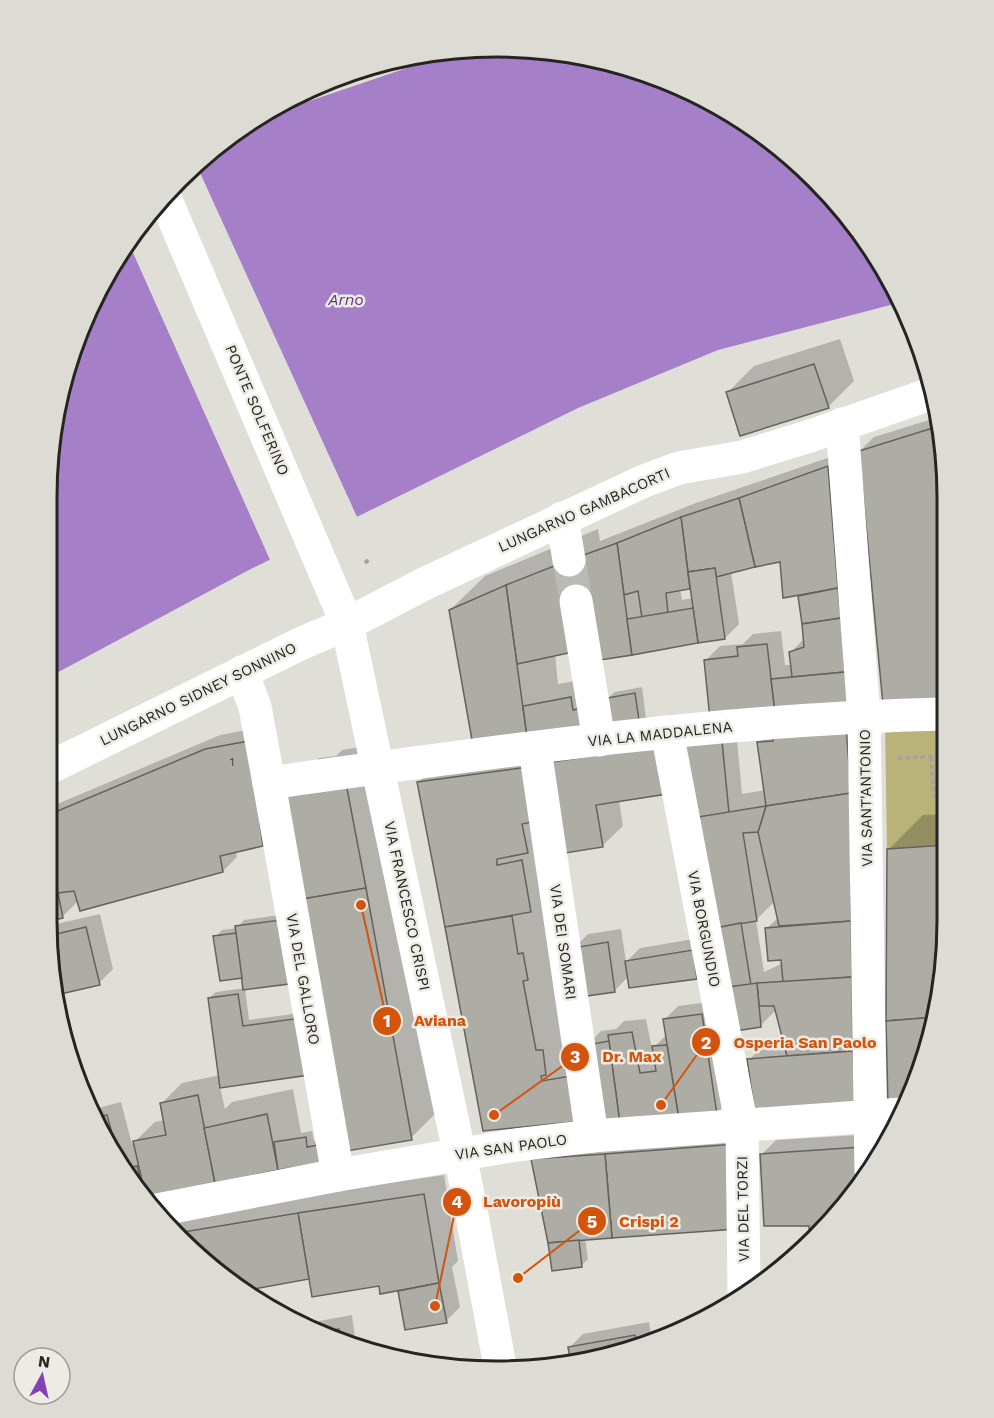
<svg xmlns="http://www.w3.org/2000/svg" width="994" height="1418" font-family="'Work Sans',sans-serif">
	<rect width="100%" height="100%" fill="#e0dfd7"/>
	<polygon fill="#b9b37a" points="944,721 946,845 887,849 885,723"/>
	<polygon fill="#a57fc8" points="497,47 585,55 670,81 748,123 816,179 902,302 718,350 578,408 247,571 51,676 55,409 93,297 179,178 247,122 460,50"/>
	<polygon fill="#e0dfd7" points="196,164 358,519 271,562 130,246 179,178"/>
	<g fill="#0003" fill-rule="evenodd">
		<polygon points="840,339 854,381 828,407 728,392 754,366"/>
		<polygon points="939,417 944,703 860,451 874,437"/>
		<path d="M842,453L866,706L874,1085L749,1060L769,1040L784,1038L776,1010L760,1026L686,773L619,800L623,826L602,846L561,852L588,1045L601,1031L616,1029L624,1021L646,1019L652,1049L667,1034L664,1020L678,1006L716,1001L730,1100L716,1114L601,1124L598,1104L484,1129L419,782L453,748L474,745L450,610L485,576L598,529L600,541L696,503ZM782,560L803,593L800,596L805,638L791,652L792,665H785L781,631L753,634L743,644L720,646L706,660L779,722L759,743L765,790L742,794L736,728L584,725L591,678L558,684L555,654L597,629L602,658L725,638L739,624L731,572ZM691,587L693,598L682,600L680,589ZM775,901L779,917L767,928L783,963L764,972L756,920Z"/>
		<polygon points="642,687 646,719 640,726 608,698 615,692"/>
		<polygon points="262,727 276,831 262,845 236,851 237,857 223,871 78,901 63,916 47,920 48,808 220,735"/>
		<polygon points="379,744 437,1112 411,1138 285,793 319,758 336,756 342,750"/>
		<polygon points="946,814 948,921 939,1009 909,1101 888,850 923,815"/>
		<polygon points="100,914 113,969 99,983 56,994 48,932 56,924"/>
		<polygon points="287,914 245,988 249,1020 307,1012 220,1087 225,1109 232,1102 293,1089 301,1133 312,1131 314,1141 324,1139 321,1161 145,1197 122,1171 94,1109 121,1102 132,1144 155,1122 165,1120 162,1103 182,1083 220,1075 209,998 216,992 245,988 243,977 215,937 222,930 237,928 244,920"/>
		<polygon points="621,929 626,962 640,948 706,937 710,963 629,976 615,990 574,948 588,934"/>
		<polygon points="756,1124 757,1207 585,1238 588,1259 581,1266 533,1159"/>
		<polygon points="875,1134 871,1172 811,1243 811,1224 762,1154 776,1140"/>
		<polygon points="444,1175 458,1261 452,1267 460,1307 446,1321 400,1292 404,1288 380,1284 311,1278 247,1289 200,1260 166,1221 232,1206"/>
		<polygon points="352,1315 356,1346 324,1337 303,1324"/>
		<polygon points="649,1322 652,1340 585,1363 572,1363 569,1348 583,1334"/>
	</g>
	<g fill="#adaca5" stroke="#63625b" stroke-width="1.5">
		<polygon points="814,364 829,408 740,436 726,392"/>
		<polygon points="939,426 944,705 883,705 859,451"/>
		<polygon points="828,466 838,588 783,598 780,562 755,567 739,498"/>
		<polygon points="739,498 755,567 716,577 715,568 688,572 681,517"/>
		<polygon points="681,517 690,589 666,593 668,613 642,618 638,591 624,595 617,543"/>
		<polygon points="617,543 632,655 600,660 570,602 564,562"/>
		<polygon points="564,562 578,651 517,664 506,585"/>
		<polygon points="715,568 725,639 698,643 688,572"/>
		<polygon points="506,585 527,737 473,746 449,610"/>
		<polygon points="838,588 841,618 802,624 798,596"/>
		<polygon points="693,608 698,643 632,655 627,619"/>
		<polygon points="841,618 845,672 792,677 789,652 804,647 802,624"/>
		<polygon points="767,644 775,712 710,719 704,660 738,656 737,647"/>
		<polygon points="845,672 848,706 775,712 771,679"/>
		<polygon points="635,693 640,727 612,731 607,698"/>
		<polygon points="571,697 573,710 582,708 585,727 527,737 523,706"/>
		<polygon points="846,725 851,793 766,806 757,742 773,741 773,733"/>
		<polygon points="249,741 263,846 220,856 223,872 80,911 74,891 58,893 63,918 47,922 48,815 205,749"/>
		<polygon points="722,741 729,813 692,818 680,746"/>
		<polygon points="659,746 667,794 596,805 603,847 559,854 545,763"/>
		<polygon points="528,767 537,821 522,824 528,853 497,859 497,865 522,860 531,912 445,927 417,782"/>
		<polygon points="345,778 366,888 297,900 283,792"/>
		<polygon points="851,793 851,921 779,926 758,832 766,806"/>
		<polygon points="766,806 758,832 743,833 757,921 710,929 692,818"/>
		<polygon points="946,845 945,945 936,1017 886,1021 887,849"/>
		<polygon points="366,888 412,1140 341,1152 297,900"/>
		<polygon points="512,916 518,954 523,953 528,980 523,981 536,1050 543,1050 546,1075 541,1076 542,1081 576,1075 583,1121 483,1131 445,927"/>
		<polygon points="281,920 289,984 243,990 235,926"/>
		<polygon points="851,921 852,977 783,982 781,960 768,961 765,928"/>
		<polygon points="741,923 751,985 721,988 710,929"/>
		<polygon points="86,927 100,985 56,995 48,936"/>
		<polygon points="236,933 242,978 220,981 213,936"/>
		<polygon points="608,942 615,992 580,997 573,948"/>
		<polygon points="693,950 697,979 629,988 625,961"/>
		<polygon points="852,977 853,1051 787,1056 774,1006 759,1006 757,983"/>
		<polygon points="757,983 761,1027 729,1032 721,988"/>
		<polygon points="238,994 243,1026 301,1018 309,1075 220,1088 208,998"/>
		<polygon points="702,1014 717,1115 679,1120 663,1019"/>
		<polygon points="936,1017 908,1103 888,1106 886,1021"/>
		<polygon points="632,1032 640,1073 656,1071 652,1046 667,1045 679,1120 620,1124 608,1035"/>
		<polygon points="609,1041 620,1124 600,1126 586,1045"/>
		<polygon points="853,1051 855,1107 755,1114 747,1059"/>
		<polygon points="198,1095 215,1183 146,1198 133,1141 166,1135 160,1103"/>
		<polygon points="267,1114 278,1170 215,1183 204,1128"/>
		<polygon points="107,1115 122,1170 137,1166 146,1198 122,1171 98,1117"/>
		<polygon points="306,1137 307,1147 318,1145 321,1163 278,1170 274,1142"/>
		<polygon points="736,1144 737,1229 612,1238 605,1154"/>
		<polygon points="862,1147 863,1182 815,1240 810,1244 809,1226 764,1226 760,1154"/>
		<polygon points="605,1154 612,1238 548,1243 531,1159"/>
		<polygon points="424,1194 439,1283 380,1294 379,1286 312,1297 298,1213"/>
		<polygon points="298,1213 309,1279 249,1290 200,1260 177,1233"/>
		<polygon points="579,1240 582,1267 552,1271 548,1243"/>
		<polygon points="439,1283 447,1323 405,1330 398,1291"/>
		<polygon points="339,1329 340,1341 315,1332"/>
		<polygon points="635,1335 637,1345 585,1363 571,1363 568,1347"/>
	</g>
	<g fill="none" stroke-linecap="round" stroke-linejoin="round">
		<polyline stroke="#bbbab3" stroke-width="33" stroke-dasharray="33 16" stroke-linecap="butt" points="569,560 576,601"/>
		<g stroke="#a4a39c" stroke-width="4" stroke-dasharray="4.5 3" stroke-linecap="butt">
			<polyline points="365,563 369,559"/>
			<polyline points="931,757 934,796 945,795"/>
			<polyline points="898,758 945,756"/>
			<polyline points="557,1357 558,1364"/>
		</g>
		<g stroke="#fff" stroke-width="33">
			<polyline points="165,198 347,624 467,1189 500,1366"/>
			<polyline points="842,424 864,716 871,1172"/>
			<polyline points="562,518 569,560"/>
			<polyline points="576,601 599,740"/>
			<path d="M242,672L255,707L269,783C493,752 718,719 944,714"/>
			<polyline points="667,732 742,1127 744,1291"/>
			<polyline points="535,749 592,1136"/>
			<polyline points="49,768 302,643 347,624 426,583 644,481 679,468 742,457 810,436 933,393"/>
			<polyline points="269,783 338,1175"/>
			<polyline points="157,1210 338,1175 516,1145 592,1136 902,1114"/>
		</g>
	</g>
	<g text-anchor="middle" stroke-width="5" stroke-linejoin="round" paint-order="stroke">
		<g font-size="12" fill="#474643">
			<text x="232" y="766">1</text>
		</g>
		<g font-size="15" fill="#252422" stroke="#edece4">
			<text transform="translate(257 410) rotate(67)" y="5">PONTE SOLFERINO</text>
			<text transform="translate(584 510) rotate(-24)" y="5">LUNGARNO GAMBACORTI</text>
			<text transform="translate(198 694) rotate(-26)" y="5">LUNGARNO SIDNEY SONNINO</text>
			<text transform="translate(660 734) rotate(-6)" y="5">VIA LA MADDALENA</text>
			<text transform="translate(866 798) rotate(-91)" y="5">VIA SANT'ANTONIO</text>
			<text transform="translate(407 906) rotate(78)" y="5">VIA FRANCESCO CRISPI</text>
			<text transform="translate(704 929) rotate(79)" y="5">VIA BORGUNDIO</text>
			<text transform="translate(563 942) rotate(82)" y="5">VIA DEI SOMARI</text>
			<text transform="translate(303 979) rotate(80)" y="5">VIA DEL GALLORO</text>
			<text transform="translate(511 1147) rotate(-8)" y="5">VIA SAN PAOLO</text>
			<text transform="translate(743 1209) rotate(-91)" y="5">VIA DEL TORZI</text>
		</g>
		<g font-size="16" font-style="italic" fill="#612f85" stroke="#edece4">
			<text x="346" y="305">Arno</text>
		</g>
	</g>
	<path d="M0 0H994V1418H0ZM497 57H497A440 440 0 0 1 937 497V921A440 440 0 0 1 497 1361H497A440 440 0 0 1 57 921V497A440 440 0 0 1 497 57Z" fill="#dddcd4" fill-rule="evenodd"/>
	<path fill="none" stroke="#252422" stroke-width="3" d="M497 57H497A440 440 0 0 1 937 497V921A440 440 0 0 1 497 1361H497A440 440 0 0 1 57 921V497A440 440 0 0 1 497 57Z"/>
	<path fill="none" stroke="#d4540e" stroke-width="2" d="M361 905L387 1021M661 1105L706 1042M494 1115L575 1057M435 1306L457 1202M518 1278L592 1221"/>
	<g fill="#d4540e" stroke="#edece4" stroke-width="2">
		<circle cx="361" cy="905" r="6"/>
		<circle cx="661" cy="1105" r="6"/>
		<circle cx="494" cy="1115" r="6"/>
		<circle cx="435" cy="1306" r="6"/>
		<circle cx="518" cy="1278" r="6"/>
		<circle cx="387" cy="1021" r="15"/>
		<circle cx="706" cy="1042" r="15"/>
		<circle cx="575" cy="1057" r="15"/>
		<circle cx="457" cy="1202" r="15"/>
		<circle cx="592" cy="1221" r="15"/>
	</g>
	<g font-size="18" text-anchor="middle" font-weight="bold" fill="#fff">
		<text x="387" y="1027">1</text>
		<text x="706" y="1049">2</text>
		<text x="575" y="1063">3</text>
		<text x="457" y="1208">4</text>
		<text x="592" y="1228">5</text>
	</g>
	<g font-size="16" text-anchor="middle" font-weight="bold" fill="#d4540e" stroke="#edece4" stroke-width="5" stroke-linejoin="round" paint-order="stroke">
		<text x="440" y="1026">Aviana</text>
		<text x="805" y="1048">Osperia San Paolo</text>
		<text x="632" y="1062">Dr. Max</text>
		<text x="522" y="1207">Lavoropiù</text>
		<text x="649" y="1227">Crispi 2</text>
	</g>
	<g transform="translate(42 1376) rotate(8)"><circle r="28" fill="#edece4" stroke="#9d9c96" stroke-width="1.5"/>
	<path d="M0-4.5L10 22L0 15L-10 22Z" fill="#8441b5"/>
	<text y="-9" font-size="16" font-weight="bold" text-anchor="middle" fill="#252422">N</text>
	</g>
</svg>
